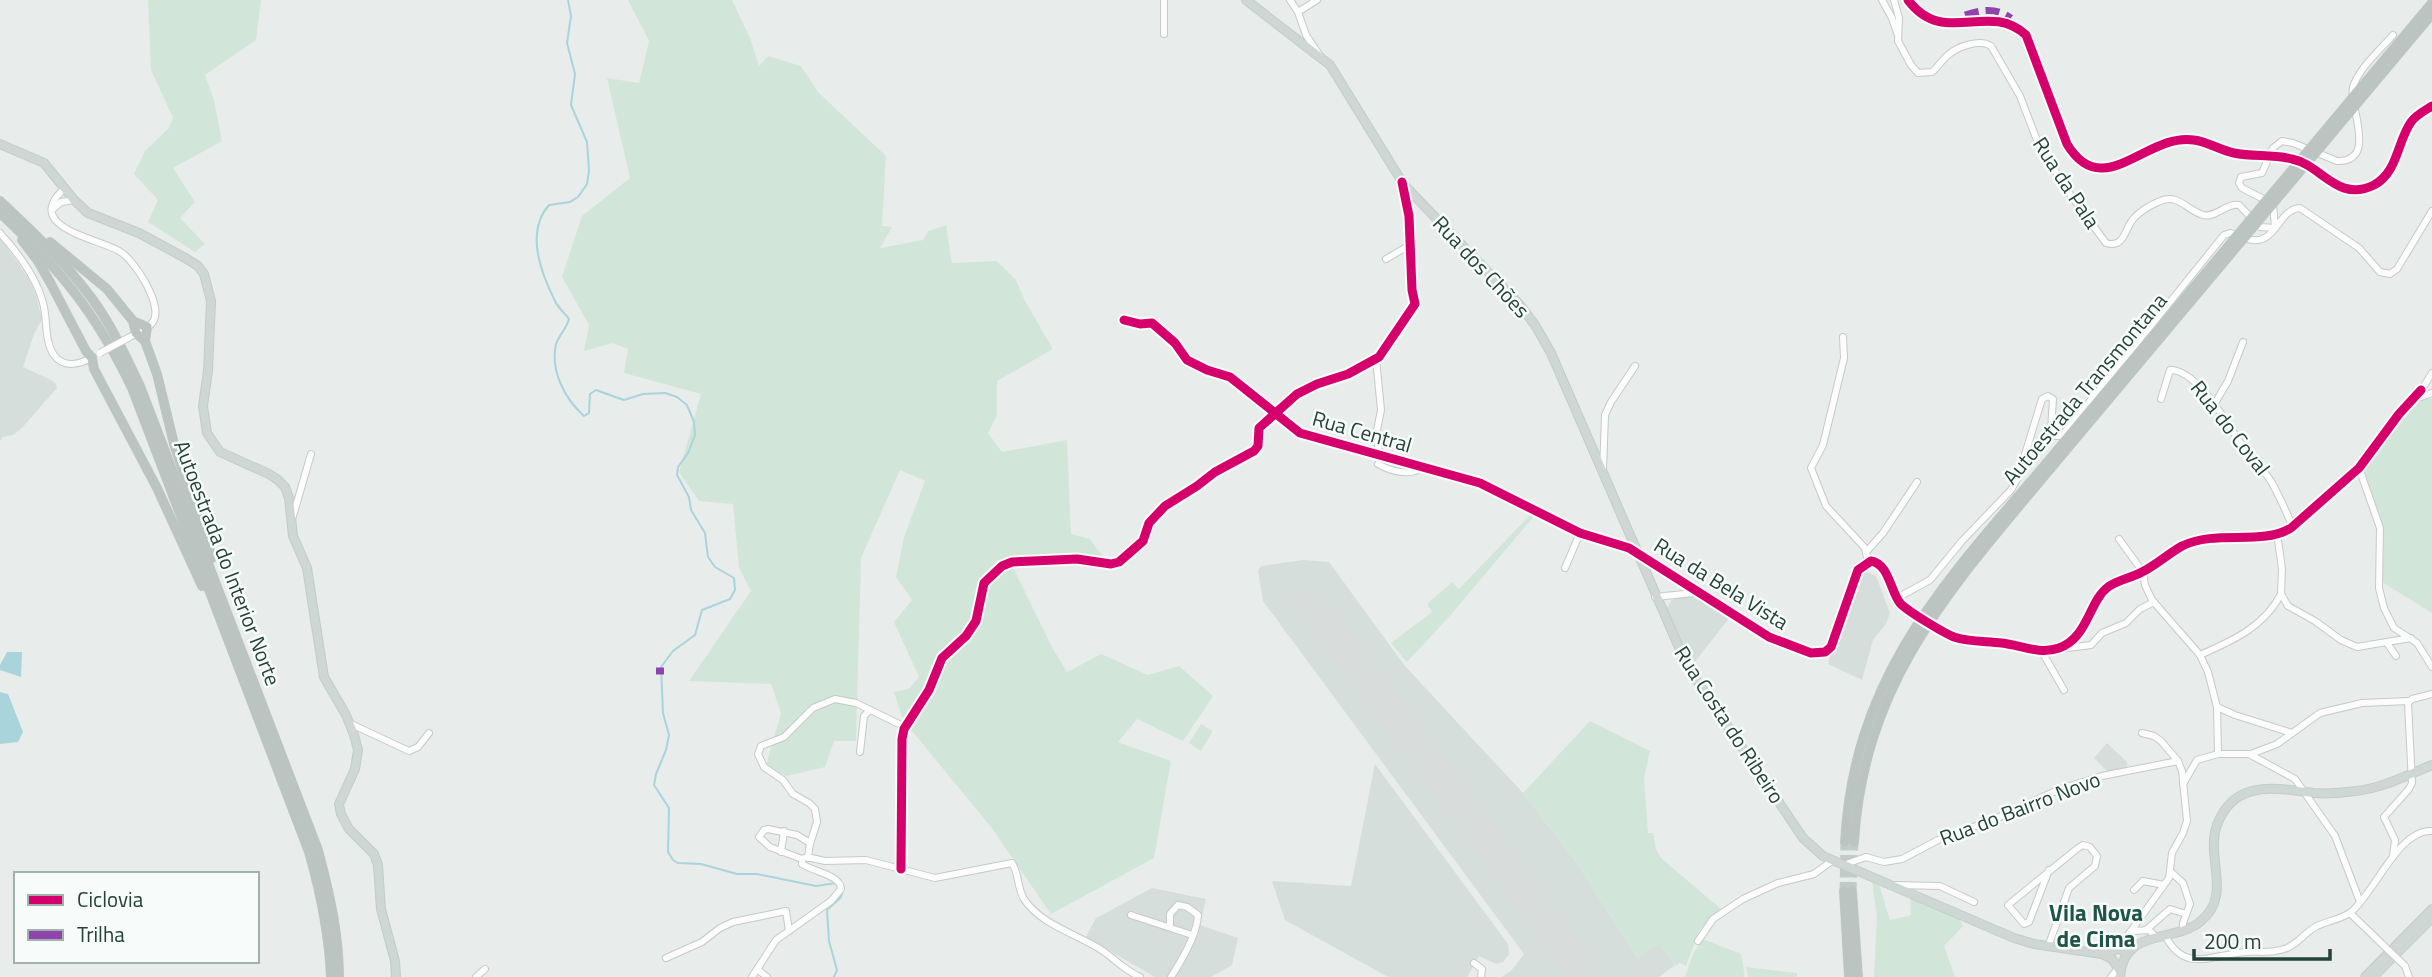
<svg xmlns="http://www.w3.org/2000/svg" width="2432" height="977" font-family="'Titillium Web',sans-serif">
	<rect width="100%" height="100%" fill="#e8edeb"/>
	<g fill="#d6dedb">
		<polygon points="0,237 28,278 35,292 42,319 34,334 23,367 51,380 56,384 57,388 21,429 13,435 3,437 0,441"/>
		<polygon points="1304,560 1329,562 1405,666 1523,793 1574,859 1638,958 1659,943 1675,965 1659,977 1502,977 1511,971 1524,954 1263,601 1258,570 1261,566"/>
		<polygon points="1865,571 1876,576 1890,613 1886,624 1873,640 1862,680 1828,664 1831,652 1835,651"/>
		<polygon points="1690,595 1702,598 1730,617 1690,668 1666,609 1672,600"/>
		<polygon points="2107,743 2127,762 2127,768 2108,772 2094,758"/>
		<polygon points="1375,764 1508,944 1509,954 1503,962 1496,964 1479,956 1467,977 1388,977 1285,920 1272,881 1351,886"/>
		<polygon points="1152,888 1206,899 1200,925 1238,938 1232,965 1211,977 1155,977 1086,937 1096,918"/>
	</g>
	<g fill="#d1e6d8">
		<polygon points="148,0 261,0 256,40 205,75 214,100 222,141 173,168 195,202 180,218 205,244 195,252 148,222 158,200 134,174 145,151 169,128 173,118 151,70"/>
		<path d="M628,0H732L750,38L759,66L768,56L801,66L818,92L886,156L882,226L892,227L880,248L923,240L928,231L946,225L952,263L997,261L1016,280L1025,301L1053,349L997,381V415L988,433L1002,452L1067,440L1071,534L1090,539L1107,562C1076,556 1040,554 1010,561L1053,649L1067,672L1101,654L1148,675L1179,666L1213,696L1183,741L1137,719L1118,742L1171,761L1154,858L1051,914L991,827L903,720L894,692L909,689L919,677L894,622L912,600L896,577L904,537L925,481L900,470L861,558L856,741H834L825,767L786,776L766,766L781,713L771,684L689,681L751,591L739,568L733,504L699,501L679,472L701,394L624,373L628,349L613,343L584,351L589,325L562,277L582,216L630,178L607,78L639,83L649,41Z"/>
		<path d="M2425,398L2432,399V613L2382,582C2382,565 2386,545 2383,528C2379,509 2362,491 2363,472C2364,455 2409,405 2425,398Z"/>
		<polygon points="1533,512 1536,514 1448,618 1407,662 1391,643 1432,612 1427,604 1452,582 1459,589"/>
		<polygon points="1590,721 1650,751 1644,778 1648,833 1653,833 1656,849 1661,858 1722,910 1700,929 1686,966 1680,963 1676,966 1659,944 1638,958 1574,859 1523,793"/>
		<polygon points="1201,724 1213,731 1201,751 1189,743"/>
		<polygon points="1872,881 1878,881 1890,920 1911,915 1910,895 1957,916 1963,926 1944,946 1955,977 1874,977 1877,916"/>
		<polygon points="1703,939 1741,954 1745,977 1685,977 1693,954"/>
		<polygon points="1746,967 1797,973 1797,977 1748,977"/>
	</g>
	<g fill="#a9d4db">
		<polygon points="7,652 22,652 21,677 0,670 0,665"/>
		<polygon points="0,692 8,694 23,732 18,742 0,744"/>
	</g>
	<g fill="none" stroke-linecap="round" stroke-linejoin="round">
		<g stroke="#a9d4db" stroke-width="2">
			<path d="M568,0L571,16L567,43L575,74L571,105L587,142L589,171L587,184L578,197L570,202L549,205C525,232 541,273 555,301C558,308 565,313 569,319C567,328 559,335 556,344C550,371 565,399 584,416L589,413L590,394L596,390L624,400L643,394L665,393L677,397L687,405L694,422L695,435L688,453L678,467L677,475L689,497L691,510L705,533L708,557L715,567L734,578L735,590L730,599L702,610L695,635L673,651L661,667L663,713L669,735L666,750L656,774L654,785L669,808L668,852L673,860L678,863L701,864L737,874H757L816,886L836,883"/>
			<polyline points="834,977 837,970 829,941 827,910 841,897 843,890"/>
		</g>
		<polyline stroke="#d8dddc" stroke-width="12" points="1635,977 1645,969"/>
		<polyline stroke="#d8dddc" stroke-width="32" points="1309,600 1587,977"/>
		<g stroke="#c1cbc8" stroke-width="9" stroke-dasharray="9 4.5" stroke-linecap="butt">
			<polyline points="1844,891 1845,842"/>
			<polyline points="1852,891 1854,842"/>
		</g>
		<g stroke="#c5cac8" stroke-width="8">
			<g id="minor">
				<polyline points="1290,0 1298,12 1306,35 1320,56"/>
				<polyline points="1882,0 1892,18 1897,33"/>
				<path d="M1894,0L1899,18L1898,41L1911,65L1918,73L1932,72C1938,67 1942,60 1948,55C1958,46 1980,39 1991,46L2020,96L2038,143L2069,193L2106,243C2126,249 2124,227 2135,217C2141,211 2151,205 2158,202C2178,192 2186,210 2203,215C2216,218 2226,203 2239,205L2260,227L2275,228"/>
				<polyline points="1298,12 1317,0"/>
				<polyline points="1164,34 1164,0"/>
				<path d="M64,189C22,227 97,238 119,251C134,259 162,303 154,320C150,329 136,333 128,338"/>
				<polyline points="53,209 61,202 74,200"/>
				<path d="M2275,228L2273,204L2242,188L2239,183L2241,177L2262,173L2273,148L2282,141L2293,143L2337,161C2379,162 2348,105 2353,87C2359,68 2380,50 2393,35"/>
				<path d="M0,233C19,254 38,279 44,307C47,322 45,343 54,355C64,369 81,364 93,357"/>
				<polyline points="1386,259 1410,245"/>
				<path d="M1124,320L1140,324L1152,323L1175,343L1187,360L1207,370L1230,377L1300,433L1480,483L1580,533L1629,548L1769,637L1811,653L1825,652L1830,649L1858,570C1882,540 1890,592 1901,604C1903,605 1908,609 1910,610"/>
				<polyline points="1843,337 1844,358 1823,445 1811,468 1826,506 1865,548 1868,562"/>
				<polyline points="1376,359 1381,410 1376,435 1380,456"/>
				<polyline points="2422,389 2432,373"/>
				<polyline points="2418,398 2432,393"/>
				<path d="M2161,399L2170,370C2197,369 2228,425 2242,445C2251,459 2264,469 2272,483C2280,497 2286,512 2293,527"/>
				<polyline points="2215,403 2228,381 2243,342"/>
				<path d="M1378,464C1390,471 1410,477 1422,467"/>
				<polyline points="2359,468 2380,528 2379,588 2384,608 2394,628 2417,643 2432,667"/>
				<polyline points="1603,471 1605,415 1611,402 1635,366"/>
				<polyline points="293,516 311,454"/>
				<polyline points="2277,533 2282,569 2281,594 2288,606 2315,621 2341,640 2357,647 2411,638"/>
				<polyline points="2119,539 2143,572 2145,585 2152,600 2200,655 2208,672 2217,707 2218,754"/>
				<polyline points="1867,551 1883,533 1917,482"/>
				<polyline points="1565,568 1580,533"/>
				<polyline points="1655,597 1694,593"/>
				<path d="M1897,598L1930,580L1962,541L2011,490L2018,477L2042,399L2048,396L2053,399L2051,430L2054,436H2062L2224,235L2230,233C2237,235 2245,239 2253,240C2276,243 2279,209 2300,208L2359,248L2380,272L2390,274L2397,269L2432,211"/>
				<path d="M1939,628C1958,641 1978,640 2000,643C2024,645 2051,659 2072,640C2079,633 2086,624 2091,615C2096,605 2099,594 2107,587C2117,580 2131,578 2142,573C2157,564 2170,551 2187,544C2219,530 2261,546 2291,528L2359,468L2399,414L2421,390"/>
				<polyline points="2387,643 2396,656"/>
				<polyline points="2060,649 2091,645 2102,633 2126,623 2140,609 2154,602"/>
				<polyline points="2041,650 2064,690"/>
				<path d="M2200,655C2232,641 2264,627 2281,594"/>
				<polyline points="2217,707 2235,715 2292,733"/>
				<polyline points="349,723 409,751 418,747 429,733"/>
				<polyline points="860,752 864,716 870,710"/>
				<polyline points="2251,754 2277,744 2320,713 2362,703 2409,701"/>
				<polyline points="2183,784 2197,760 2218,754 2249,754 2295,779 2335,836 2360,902"/>
				<polyline points="810,844 817,822 815,809 809,803 793,794 783,780 764,767 758,754 761,746 784,737 813,708 835,699 856,703 905,727"/>
				<polyline points="781,852 784,831"/>
				<polyline points="2393,856 2395,840 2384,817 2409,789 2412,783 2408,703 2412,699 2432,694"/>
				<polyline points="1866,857 1884,862 1902,859 1938,840 1995,819 2060,789 2102,776 2178,761"/>
				<polyline points="802,859 770,847 759,837 764,830 768,829 797,835 810,843 808,858"/>
				<polyline points="1849,863 1866,857"/>
				<polyline points="901,869 902,739 904,729 929,690 942,658 966,636 976,621 984,583 1002,566 1012,562 1077,559 1111,564 1119,562 1143,541 1149,523 1165,506 1197,486 1215,472 1254,451 1258,446 1259,428 1297,394 1317,384 1348,374 1379,357 1415,304 1412,290 1409,216 1402,182"/>
				<polyline points="2171,872 2183,883 2190,904 2183,923 2183,931"/>
				<polyline points="1893,885 1940,886 1974,902"/>
				<polyline points="2134,890 2143,881 2164,885"/>
				<polyline points="2350,913 2380,942"/>
				<polyline points="1131,915 1192,935"/>
				<path d="M1170,927V914L1178,905L1187,907L1198,915C1197,935 1182,960 1171,977"/>
				<polyline points="2146,930 2170,909 2186,914"/>
				<polyline points="2133,931 2149,930 2156,937"/>
				<path d="M2165,935C2184,974 2212,955 2245,952C2260,951 2272,954 2287,948C2299,943 2305,932 2317,926C2328,921 2342,919 2351,912C2374,894 2399,828 2432,831"/>
				<polyline points="1698,941 1713,919 1743,899 1778,883 1814,874 1833,860"/>
				<polyline points="2048,947 2069,888 2095,866 2097,856 2090,847 2083,845 2078,848 2008,905 2024,924 2029,922 2049,870"/>
				<polyline points="2118,949 2169,878 2172,853 2183,833 2187,821 2182,771 2178,761 2161,741 2154,736 2142,733"/>
				<polyline points="666,958 702,942 720,928 733,922 786,911 789,931"/>
				<polyline points="1474,963 1482,969 1481,977"/>
				<polyline points="2405,966 2409,977"/>
				<polyline points="757,969 767,977"/>
				<polyline points="476,977 485,969"/>
				<path d="M752,977L776,940L831,901L841,889C841,875 814,872 802,864V859L807,857L825,861L866,860L935,878L1012,863C1019,873 1017,888 1024,899C1040,924 1076,934 1100,949C1114,958 1124,970 1140,977"/>
				<polyline points="2111,977 2119,967"/>
			</g>
		</g>
		<g stroke="#c3ccc9" stroke-width="10">
			<g id="major">
				<polyline points="1246,0 1330,65 1404,185 1520,305 1535,325 1551,353 1687,666 1803,838 1823,856 2014,938 2034,944 2102,954 2112,959 2120,971"/>
				<polyline points="0,144 44,163 74,200 88,213 139,233 187,259 198,266 204,274 211,301 208,371 203,406 207,433 220,452 269,474 278,480 285,487 289,498 293,536 307,568 324,677 346,715 354,735 358,750 355,769 339,804 341,814 349,829 374,854 378,865 381,909 395,961 396,977"/>
				<polyline points="2102,954 2118,949 2127,951 2131,950"/>
				<path d="M2120,977C2123,927 2174,944 2201,921C2233,894 2205,858 2217,825C2234,779 2275,788 2313,793C2327,794 2342,793 2356,791C2383,788 2407,775 2432,765"/>
				<polyline points="2365,977 2432,909"/>
				<polyline points="2373,977 2432,918"/>
			</g>
		</g>
		<g stroke="#c3ccc9" stroke-width="10">
			<g id="highway">
				<path d="M0,201C33,232 66,263 93,300C112,326 126,357 140,386L318,850C329,892 339,933 339,977"/>
				<path d="M0,213C60,269 96,313 132,388L309,852C321,894 329,934 331,977"/>
				<polyline points="22,240 38,261 51,284 86,351 92,358 94,369 157,488 202,586"/>
				<polyline points="50,242 107,289 133,321 136,333 145,341 157,374 174,444 212,558"/>
				<polyline points="133,321 147,327 145,341"/>
				<path d="M1845,842C1854,677 1943,584 2045,465"/>
				<path d="M1854,842C1864,680 1952,587 2050,469"/>
				<polyline points="1844,891 1849,977"/>
				<polyline points="1852,891 1858,977"/>
			</g>
		</g>
		<use href="#minor" stroke="#fcfcfc" stroke-width="6"/>
		<use href="#major" stroke="#cfd7d5" stroke-width="8"/>
		<use href="#highway" stroke="#bcc4c2" stroke-width="9"/>
		<g stroke="#c5cac8" stroke-width="8" stroke-linecap="butt">
			<g id="minor-bridge">
				<polyline points="100,353 128,338"/>
				<polyline points="1910,610 1939,628"/>
				<polyline points="2380,942 2405,966"/>
			</g>
		</g>
		<g stroke="#c3ccc9" stroke-width="10" stroke-linecap="butt">
			<g id="highway-bridge">
				<polyline points="2045,465 2432,3"/>
				<polyline points="2050,469 2432,14"/>
			</g>
		</g>
		<use href="#minor-bridge" stroke="#fcfcfc" stroke-width="6"/>
		<use href="#highway-bridge" stroke="#bcc4c2" stroke-width="9"/>
		<g stroke="#8e44ad" stroke-width="7" stroke-dasharray="14 7" stroke-linecap="butt">
			<path d="M1965,15C1981,10 1996,7 2011,18"/>
			<polyline points="656,671 664,671"/>
		</g>
		<g stroke="#f7fbf9" stroke-width="13">
			<g id="cycleway">
				<path d="M1908,0C1944,48 1988,0 2026,35L2067,144C2103,204 2147,132 2194,140C2208,142 2220,150 2234,153C2253,157 2273,154 2292,159C2322,165 2337,203 2374,185C2398,172 2397,142 2411,122C2416,115 2424,111 2432,106"/>
				<path d="M1124,320L1140,324L1152,323L1175,343L1187,360L1207,370L1230,377L1300,433L1480,483L1580,533L1629,548L1769,637L1811,653L1825,652L1831,647L1858,570L1871,561C1889,564 1890,590 1900,603C1907,611 1944,633 1954,637C1969,642 1986,641 2002,643C2020,645 2040,655 2059,648C2088,638 2089,601 2108,587C2118,580 2131,578 2142,572C2156,565 2168,554 2182,546C2217,529 2261,546 2291,528L2359,468L2399,414L2421,390"/>
				<polyline points="901,869 902,739 904,729 929,690 942,658 966,636 976,621 984,583 1002,566 1012,562 1077,559 1111,564 1119,562 1143,541 1149,523 1165,506 1197,486 1215,472 1254,451 1258,446 1259,428 1297,394 1317,384 1348,374 1379,357 1415,304 1412,290 1409,216 1402,182"/>
			</g>
		</g>
		<use href="#cycleway" stroke="#d6006c" stroke-width="9"/>
	</g>
	<g text-anchor="middle" stroke-width="5" stroke-linejoin="round" paint-order="stroke">
		<g font-size="21" fill="#24423a" stroke="#f7fbf9">
			<text transform="translate(2066 183) rotate(57)" y="7">Rua da Pala</text>
			<text transform="translate(1481 267) rotate(47)" y="7">Rua dos Chões</text>
			<text transform="translate(2085 389) rotate(-50)" y="7">Autoestrada Transmontana</text>
			<text transform="translate(2230 428) rotate(52)" y="7">Rua do Coval</text>
			<text transform="translate(1362 432) rotate(16)" y="7">Rua Central</text>
			<text transform="translate(227 563) rotate(69)" y="7">Autoestrada do Interior Norte</text>
			<text transform="translate(1721 584) rotate(32)" y="7">Rua da Bela Vista</text>
			<text transform="translate(1729 725) rotate(57)" y="7">Rua Costa do Ribeiro</text>
			<text transform="translate(2020 809) rotate(-21)" y="7">Rua do Bairro Novo</text>
		</g>
		<g font-size="23" font-weight="bold" fill="#1f5548" stroke="#f7fbf9">
			<text x="2096" y="921">Vila Nova<tspan x="2096" dy="26">de Cima</tspan></text>
		</g>
	</g>
	<rect x="14" y="872" width="245" height="91" fill="#f7fbf9" stroke="#a3b1ad" stroke-width="2"/>
	<rect x="28" y="895" width="35" height="10" fill="#d6006c" stroke="#a3b1ad" stroke-width="2"/>
	<text x="77" y="907" font-size="21" fill="#24423a">Ciclovia</text>
	<rect x="28" y="930" width="35" height="10" fill="#8e44ad" stroke="#a3b1ad" stroke-width="2"/>
	<text x="77" y="942" font-size="21" fill="#24423a">Trilha</text>
	<path d="M2194 949v10h136v-10" fill="none" stroke="#24423a" stroke-width="3.5"/>
	<text x="2204" y="949" font-size="21" fill="#24423a" stroke="#f7fbf9" stroke-width="5" paint-order="stroke">200 m</text>
</svg>
